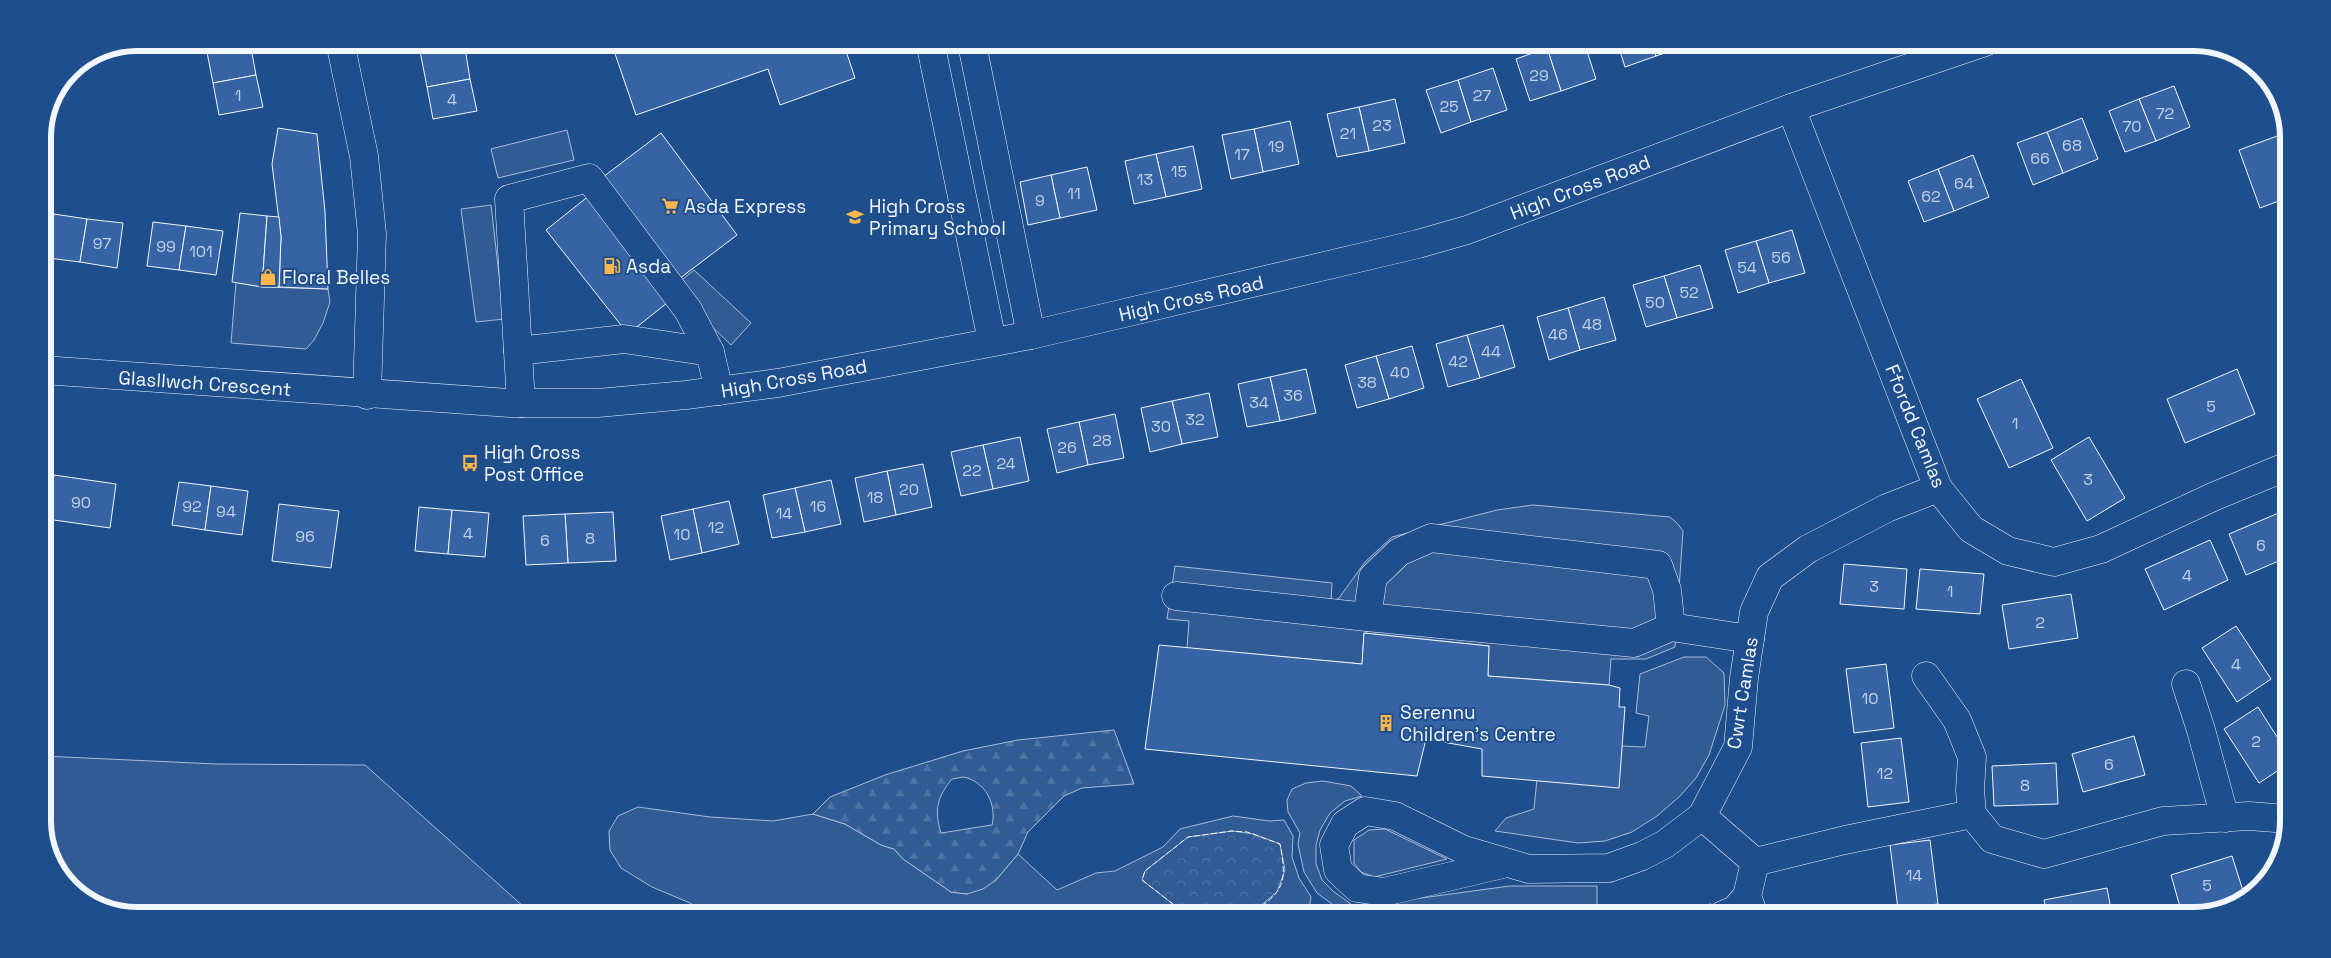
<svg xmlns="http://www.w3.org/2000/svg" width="2331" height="958" font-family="'Space Grotesk',sans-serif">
	<defs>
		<pattern id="forest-firs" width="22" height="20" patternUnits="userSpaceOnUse" patternTransform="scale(1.25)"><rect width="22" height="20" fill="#305b95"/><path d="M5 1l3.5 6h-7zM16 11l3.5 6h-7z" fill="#4e73a5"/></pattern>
		<pattern id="park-crowns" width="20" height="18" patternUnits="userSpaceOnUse" patternTransform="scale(1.25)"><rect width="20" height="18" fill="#305b95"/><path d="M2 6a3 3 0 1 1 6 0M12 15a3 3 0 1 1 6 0" fill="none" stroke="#4e73a5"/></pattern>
	</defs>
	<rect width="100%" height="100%" fill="#1f4e8c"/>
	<g fill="#305b95" stroke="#a8bbd7">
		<polygon points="567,130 574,160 498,178 491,149"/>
		<polygon points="491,205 504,319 476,322 461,209"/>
		<polygon points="694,270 751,323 731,345 672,288"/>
		<polygon points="236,282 262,287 328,289 330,302 323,323 314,340 306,349 231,343"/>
		<polygon points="1533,505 1670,517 1677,523 1683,531 1675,647 1646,659 1611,659 1609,685 1488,676 1489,646 1364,633 1362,664 1187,648 1189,621 1167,619 1175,566 1332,583 1331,602 1339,598 1365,562 1392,537 1497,510"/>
		<polygon points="1684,657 1706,657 1724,673 1725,705 1709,755 1696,778 1680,796 1657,816 1632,832 1605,841 1578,843 1495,831 1506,818 1534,809 1537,779 1622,746 1645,747 1649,716 1636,713 1640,674"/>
		<polygon points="43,756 216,764 365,765 533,915 137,915 101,908 62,878 43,828"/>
		<polygon points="1323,781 1351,786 1362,796 1345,801 1330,813 1320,830 1316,845 1316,864 1322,880 1334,892 1351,904 1336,907 1317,893 1304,872 1298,844 1300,833 1288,812 1287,800 1292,789 1306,783"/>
		<polygon points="638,807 710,817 773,821 813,814 845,824 881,845 894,849 903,859 951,892 967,894 996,880 1018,854 1057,890 1096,873 1115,871 1163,847 1180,829 1233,816 1269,821 1284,820 1293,836 1292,857 1299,878 1311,897 1309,909 1313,915 708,915 690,903 652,887 621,868 610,850 609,831 618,816"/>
		<polygon points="1385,829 1447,859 1374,877 1361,872 1354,863 1354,840 1369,830"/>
		<polygon points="1510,886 1597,886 1597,915 1356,915 1354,907"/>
	</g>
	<path fill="url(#forest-firs)" stroke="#a8bbd7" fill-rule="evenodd" d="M1114,730L1134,784L1082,788L1064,796L1028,832L1018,854L996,880L983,889L967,894L951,892L903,859L894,849L881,845L845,824L813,814L830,797L885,775L963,751L1018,740ZM963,777C985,781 997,804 992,825L941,833C934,810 937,797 952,779Z"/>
	<polygon fill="url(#park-crowns)" stroke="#a8bbd7" points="1232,831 1254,834 1280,844 1285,870 1277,892 1249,915 1187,915 1142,880 1145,871 1188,837"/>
	<g fill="#3563a3" stroke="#f2f6ff">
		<polygon points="228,42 250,42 256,75 213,83 206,47"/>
		<polygon points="464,42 470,79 427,87 420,51"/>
		<polygon points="611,42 843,42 855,78 780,105 768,69 636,115"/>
		<polygon points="1565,42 1584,42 1596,79 1561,91 1547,48"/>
		<polygon points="1617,42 1652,42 1656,56 1625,67"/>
		<polygon points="1652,42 1691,42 1692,44 1656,56"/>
		<polygon points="1547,48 1561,91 1530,101 1516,59"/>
		<polygon points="1493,68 1507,110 1471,122 1458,80"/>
		<polygon points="256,75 263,107 219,115 213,83"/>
		<polygon points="470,79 477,111 433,119 427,87"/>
		<polygon points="1458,80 1471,122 1441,133 1426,90"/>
		<polygon points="2174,86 2190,127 2156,141 2139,99"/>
		<polygon points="1395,99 1405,143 1369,151 1359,107"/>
		<polygon points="2139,99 2156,141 2125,152 2109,111"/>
		<polygon points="1359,107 1369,151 1337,157 1327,114"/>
		<polygon points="2082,118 2098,159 2063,173 2047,132"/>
		<polygon points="1290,121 1299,164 1263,172 1254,129"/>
		<polygon points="278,128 317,134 325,212 328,289 279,287 281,237 272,164"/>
		<polygon points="1254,129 1263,172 1231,179 1222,135"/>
		<polygon points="2047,132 2063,173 2033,185 2017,143"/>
		<polygon points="2288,132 2288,201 2287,198 2260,208 2239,150"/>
		<polygon points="661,133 737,235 679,279 603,177"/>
		<polygon points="1193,146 1202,189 1166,197 1156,154"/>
		<polygon points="1156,154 1166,197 1134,204 1125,161"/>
		<polygon points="1973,155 1989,197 1954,211 1938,169"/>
		<polygon points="1087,167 1097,210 1060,218 1051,175"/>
		<polygon points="1938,169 1954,211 1924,222 1908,181"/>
		<polygon points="1051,175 1060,218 1028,225 1020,182"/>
		<polygon points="595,191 677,295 628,334 546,230"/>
		<polygon points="240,213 267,216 262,287 232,282"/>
		<polygon points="54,214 87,219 80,262 48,258"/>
		<polygon points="267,216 279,217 281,237 279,287 262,287"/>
		<polygon points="87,219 123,223 117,268 80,262"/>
		<polygon points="153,222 186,226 179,270 147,266"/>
		<polygon points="186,226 223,231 216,275 179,270"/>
		<polygon points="1792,230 1805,273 1769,283 1756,241"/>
		<polygon points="1756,241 1769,283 1738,293 1725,250"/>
		<polygon points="1700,265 1713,308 1677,318 1664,276"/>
		<polygon points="1664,276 1677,318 1646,327 1633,285"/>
		<polygon points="1604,297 1616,340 1580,350 1568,308"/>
		<polygon points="1568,308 1580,350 1549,360 1537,317"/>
		<polygon points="1503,325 1515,367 1480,378 1467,335"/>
		<polygon points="1467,335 1480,378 1448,387 1436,344"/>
		<polygon points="1412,346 1424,388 1389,399 1376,356"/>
		<polygon points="1376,356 1389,399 1357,408 1345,365"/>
		<polygon points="1306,369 1316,413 1280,421 1270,377"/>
		<polygon points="2237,369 2255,414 2185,443 2167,399"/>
		<polygon points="1270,377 1280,421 1247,427 1238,384"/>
		<polygon points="2021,379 2053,448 2009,468 1977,399"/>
		<polygon points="1209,393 1218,437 1182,444 1172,401"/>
		<polygon points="1172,401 1182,444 1150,452 1141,408"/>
		<polygon points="1115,414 1124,458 1088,465 1079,422"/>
		<polygon points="1079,422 1088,465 1057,473 1047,429"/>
		<polygon points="1020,437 1029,481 993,489 983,445"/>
		<polygon points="2089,437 2125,498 2087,521 2051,460"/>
		<polygon points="983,445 993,489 961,496 951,452"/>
		<polygon points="923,464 932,507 896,515 887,471"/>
		<polygon points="887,471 896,515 864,522 855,478"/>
		<polygon points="43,474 54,475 47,519 43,519"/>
		<polygon points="54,475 116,484 110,528 47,519"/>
		<polygon points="831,480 841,524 805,532 795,488"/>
		<polygon points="179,482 211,486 205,530 172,525"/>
		<polygon points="211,486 248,491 242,535 205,530"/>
		<polygon points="795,488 805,532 772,538 763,495"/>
		<polygon points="729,501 739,544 702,553 693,509"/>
		<polygon points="279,504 339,511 331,568 272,561"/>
		<polygon points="419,507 452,510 448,554 415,551"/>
		<polygon points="693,509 702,553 670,560 661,516"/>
		<polygon points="2288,509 2288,557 2246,575 2229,534"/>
		<polygon points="452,510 489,513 485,557 448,554"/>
		<polygon points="613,512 616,561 568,563 565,514"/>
		<polygon points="565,514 568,563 526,565 523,516"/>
		<polygon points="2210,540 2228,580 2164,610 2145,569"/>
		<polygon points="1844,564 1907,569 1904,609 1840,604"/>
		<polygon points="1920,569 1984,574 1980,614 1916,609"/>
		<polygon points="2071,594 2078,638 2009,649 2002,605"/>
		<polygon points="2236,626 2271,679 2237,702 2202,648"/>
		<polygon points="1364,633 1489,646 1488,676 1609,685 1620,688 1619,707 1625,707 1619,788 1482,776 1482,749 1426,739 1417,776 1145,749 1159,645 1362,664"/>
		<polygon points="1886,664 1894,728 1854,733 1846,669"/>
		<polygon points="2258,707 2288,754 2288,764 2259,783 2224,729"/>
		<polygon points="2134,736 2145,775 2083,792 2072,754"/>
		<polygon points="1901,738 1909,802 1868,807 1861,743"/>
		<polygon points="2056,763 2058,804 1994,806 1992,766"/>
		<polygon points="1930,840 1938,904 1898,909 1890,845"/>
		<polygon points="2232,856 2244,894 2182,914 2171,875"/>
		<polygon points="2107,888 2112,915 2047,915 2044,900"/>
	</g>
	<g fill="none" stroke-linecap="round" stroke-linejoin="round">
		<g stroke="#f2f6ff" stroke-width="29">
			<g id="minor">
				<polyline points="340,42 364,156 372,234 367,395"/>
				<polyline points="930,42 992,341"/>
				<polyline points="979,42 972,44 1031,335"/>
				<polyline points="1791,108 1938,488 1971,529 2008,551 2054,562 2101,549 2215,496 2288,466"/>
				<polyline points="518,351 624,339 710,352"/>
				<polyline points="521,403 509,199 589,178 688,310 710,352 719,391"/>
				<polyline points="1176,596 1367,617"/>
				<polyline points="1671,627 1667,590 1658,565 1431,538 1399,552 1373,577 1367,617 1634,643 1671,627 1750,639"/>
				<polyline points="1926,676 1957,720 1972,757 1970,790 1972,814 1992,839 2044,854 2163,821 2249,816 2288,819"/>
				<polyline points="2186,684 2201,730 2225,818"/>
				<polyline points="1702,816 1755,862 1845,840 1972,814"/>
				<polyline points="1507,863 1384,892 1357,888 1338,870 1334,845 1345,824 1365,811 1395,816 1464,850 1529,869 1609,868 1642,856 1665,844 1702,816 1738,747 1744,678 1754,612 1770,577 1808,549 1887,508 1938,488"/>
				<polyline points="1723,915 1735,910 1747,896"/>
				<polyline points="1754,915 1747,896 1755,862"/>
			</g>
		</g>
		<g stroke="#f2f6ff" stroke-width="29">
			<polyline id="major" points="43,370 510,403 598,403 686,395 778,383 1031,335 1418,244 1467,230 1791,108 1985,42"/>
		</g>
		<use href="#minor" stroke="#1f4e8c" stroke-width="28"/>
		<use href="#major" stroke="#1f4e8c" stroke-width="28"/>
		<g stroke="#f2f6ff" stroke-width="1" stroke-dasharray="6 2.5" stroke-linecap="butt">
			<path d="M1187,915L1142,880L1145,871L1188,837L1232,831L1247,832L1280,844C1288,885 1283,892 1249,915"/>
			<polyline points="1680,915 1679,911 1711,904 1713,911"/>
		</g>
	</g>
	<defs>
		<g id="supermarket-bare" transform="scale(1.35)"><path d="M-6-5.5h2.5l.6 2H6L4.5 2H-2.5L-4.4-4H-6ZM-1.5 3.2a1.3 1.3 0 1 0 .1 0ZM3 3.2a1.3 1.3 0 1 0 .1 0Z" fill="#ffb74d" stroke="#1f4e8c" stroke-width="2.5" paint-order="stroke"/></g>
		<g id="school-bare" transform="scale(1.35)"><path d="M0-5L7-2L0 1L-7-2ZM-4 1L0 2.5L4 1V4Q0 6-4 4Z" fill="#ffb74d" stroke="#1f4e8c" stroke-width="2.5" paint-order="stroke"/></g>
		<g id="fuel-bare" transform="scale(1.35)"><path d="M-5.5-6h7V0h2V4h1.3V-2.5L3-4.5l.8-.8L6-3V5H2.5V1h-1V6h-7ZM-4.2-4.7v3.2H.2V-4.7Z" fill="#ffb74d" stroke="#1f4e8c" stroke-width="2.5" paint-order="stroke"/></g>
		<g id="shop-bare" transform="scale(1.35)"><path d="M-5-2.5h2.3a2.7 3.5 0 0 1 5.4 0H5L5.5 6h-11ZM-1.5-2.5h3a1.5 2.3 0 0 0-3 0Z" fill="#ffb74d" stroke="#1f4e8c" stroke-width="2.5" paint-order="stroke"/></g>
		<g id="bus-bare" transform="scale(1.35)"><path d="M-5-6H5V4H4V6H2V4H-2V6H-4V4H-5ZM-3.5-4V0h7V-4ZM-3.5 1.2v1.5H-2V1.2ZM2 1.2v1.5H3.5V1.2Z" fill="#ffb74d" stroke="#1f4e8c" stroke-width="2.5" paint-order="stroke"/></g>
		<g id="building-bare" transform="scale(1.35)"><path d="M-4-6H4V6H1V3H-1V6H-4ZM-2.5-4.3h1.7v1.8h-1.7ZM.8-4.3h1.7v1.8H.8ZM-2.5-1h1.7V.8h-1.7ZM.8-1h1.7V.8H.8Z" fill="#ffb74d" stroke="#1f4e8c" stroke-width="2.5" paint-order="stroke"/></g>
	</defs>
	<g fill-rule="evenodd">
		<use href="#supermarket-bare" x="670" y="206"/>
		<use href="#school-bare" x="855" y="217"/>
		<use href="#fuel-bare" x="612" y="266"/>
		<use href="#shop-bare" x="268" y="277"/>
		<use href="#bus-bare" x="470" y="463"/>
		<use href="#building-bare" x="1386" y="723"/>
	</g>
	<g text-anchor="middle" stroke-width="4" stroke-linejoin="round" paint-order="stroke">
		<g font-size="16" fill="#c3d1e8">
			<text x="1539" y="81">29</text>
			<text x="238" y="101">1</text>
			<text x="1482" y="101">27</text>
			<text x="452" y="105">4</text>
			<text x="1449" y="112">25</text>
			<text x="2165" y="119">72</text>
			<text x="1382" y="131">23</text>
			<text x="2132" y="132">70</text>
			<text x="1348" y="139">21</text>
			<text x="2072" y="151">68</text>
			<text x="1276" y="152">19</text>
			<text x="1242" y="160">17</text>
			<text x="2040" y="164">66</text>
			<text x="1179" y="177">15</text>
			<text x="1145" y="185">13</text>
			<text x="1964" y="189">64</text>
			<text x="1074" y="199">11</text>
			<text x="1931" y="202">62</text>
			<text x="1040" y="206">9</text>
			<text x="102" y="249">97</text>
			<text x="166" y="252">99</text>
			<text x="201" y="257">101</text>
			<text x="1781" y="263">56</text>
			<text x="1747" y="273">54</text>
			<text x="1689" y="298">52</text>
			<text x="1655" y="308">50</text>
			<text x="1592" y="330">48</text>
			<text x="1558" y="340">46</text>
			<text x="1491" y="357">44</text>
			<text x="1458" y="367">42</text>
			<text x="1400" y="378">40</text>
			<text x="1367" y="388">38</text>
			<text x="1293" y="401">36</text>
			<text x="1259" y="408">34</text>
			<text x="2211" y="412">5</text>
			<text x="1195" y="425">32</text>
			<text x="2015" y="429">1</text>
			<text x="1161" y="432">30</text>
			<text x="1102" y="446">28</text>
			<text x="1067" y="453">26</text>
			<text x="1006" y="469">24</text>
			<text x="972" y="476">22</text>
			<text x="2088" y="485">3</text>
			<text x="909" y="495">20</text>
			<text x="875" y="503">18</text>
			<text x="81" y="508">90</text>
			<text x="192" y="512">92</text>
			<text x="818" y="512">16</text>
			<text x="226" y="517">94</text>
			<text x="784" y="519">14</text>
			<text x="716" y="533">12</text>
			<text x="468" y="539">4</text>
			<text x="682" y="540">10</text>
			<text x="305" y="542">96</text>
			<text x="590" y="544">8</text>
			<text x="545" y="546">6</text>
			<text x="2261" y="551">6</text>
			<text x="2187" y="581">4</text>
			<text x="1874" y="592">3</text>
			<text x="1950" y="597">1</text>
			<text x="2040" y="628">2</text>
			<text x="2236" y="670">4</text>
			<text x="1870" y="704">10</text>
			<text x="2256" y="747">2</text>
			<text x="2109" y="770">6</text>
			<text x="1885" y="779">12</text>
			<text x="2025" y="791">8</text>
			<text x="1914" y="881">14</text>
			<text x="2207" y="891">5</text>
		</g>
		<g font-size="19" fill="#f2f6ff" stroke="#1f4e8c">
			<text transform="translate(1580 187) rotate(-21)" y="7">High Cross Road</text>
			<text transform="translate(1191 298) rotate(-13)" y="7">High Cross Road</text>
			<text transform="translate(794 378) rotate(-10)" y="7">High Cross Road</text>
			<text transform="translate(205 383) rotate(4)" y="7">Glasllwch Crescent</text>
			<text transform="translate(1916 426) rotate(68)" y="7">Ffordd Camlas</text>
			<text transform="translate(1742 693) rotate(-81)" y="7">Cwrt Camlas</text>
		</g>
		<g font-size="19" fill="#f2f6ff" stroke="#1f4e8c" text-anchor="start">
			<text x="684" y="213">Asda Express</text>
			<text x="869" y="213">High Cross<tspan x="869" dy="22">Primary School</tspan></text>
			<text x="626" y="273">Asda</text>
			<text x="282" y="284">Floral Belles</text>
			<text x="484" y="459">High Cross<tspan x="484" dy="22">Post Office</tspan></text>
			<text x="1400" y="719">Serennu<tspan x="1400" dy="22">Children's Centre</tspan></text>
		</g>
	</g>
	<path d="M0 0H2331V958H0ZM137 51H2194A86 86 0 0 1 2280 137V821A86 86 0 0 1 2194 907H137A86 86 0 0 1 51 821V137A86 86 0 0 1 137 51Z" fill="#1f4e8c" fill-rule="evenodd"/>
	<path fill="none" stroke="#f2f6ff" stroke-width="6" d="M137 51H2194A86 86 0 0 1 2280 137V821A86 86 0 0 1 2194 907H137A86 86 0 0 1 51 821V137A86 86 0 0 1 137 51Z"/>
</svg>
